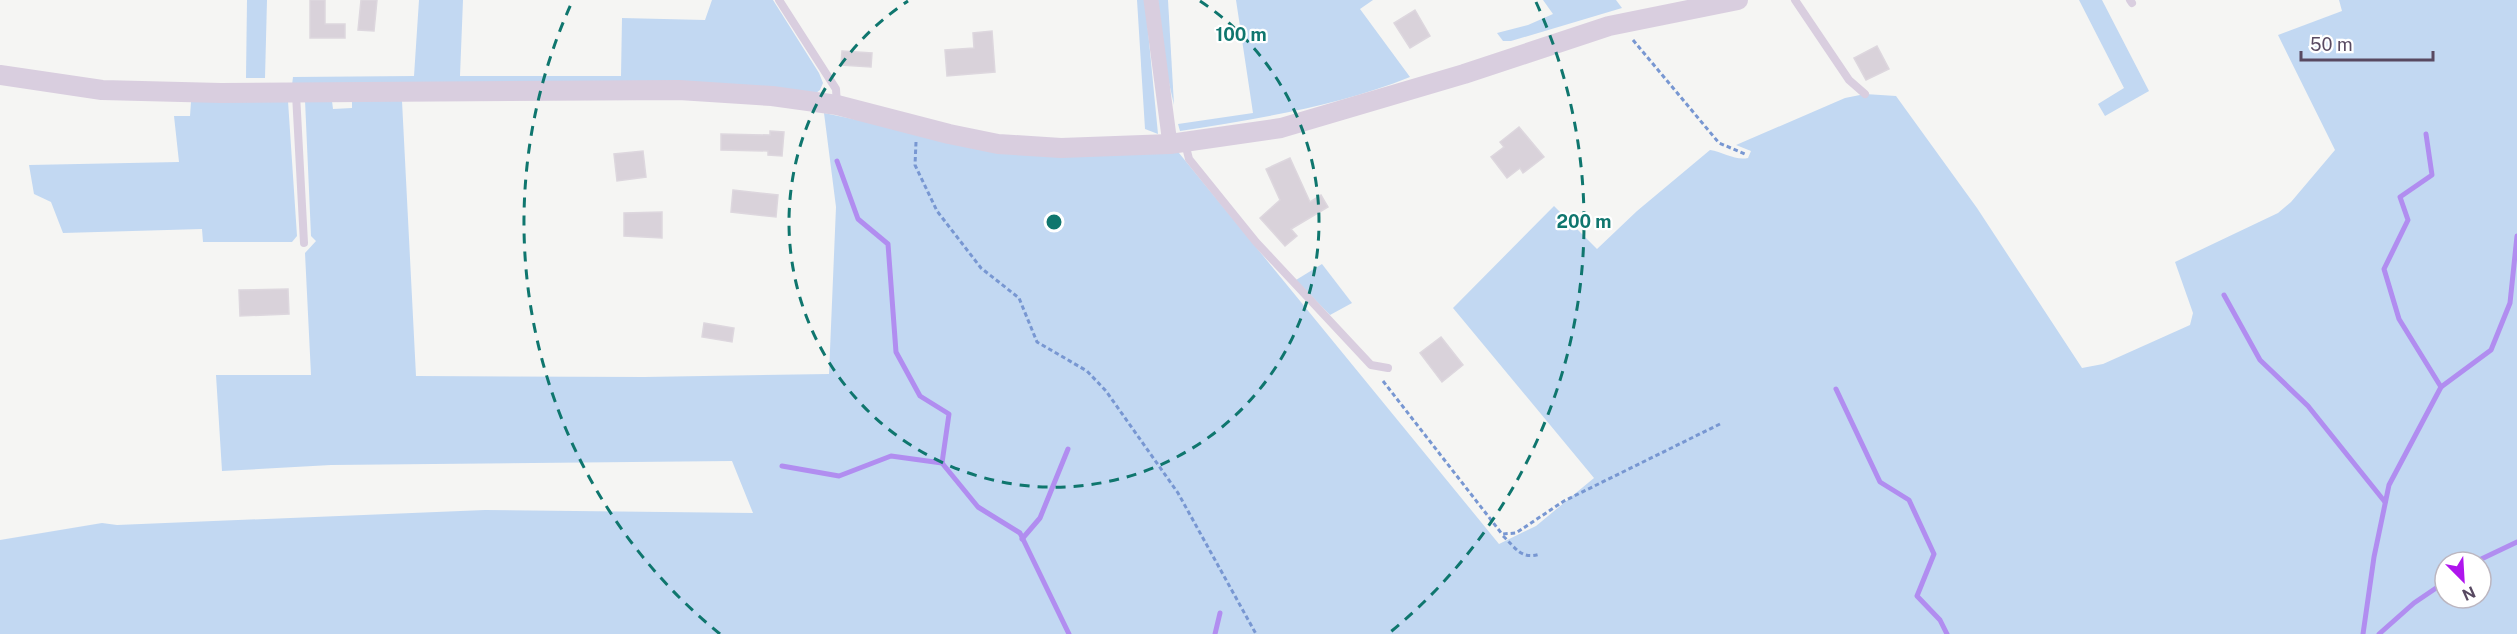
<svg xmlns="http://www.w3.org/2000/svg" width="2517" height="634" font-family="'Public Sans',sans-serif">
	<rect width="100%" height="100%" fill="#f5f5f3"/>
	<g fill="#c2d8f2" fill-rule="evenodd">
		<polygon points="247,0 267,0 265,78 246,78"/>
		<polygon points="419,0 463,0 460,76 621,76 622,18 705,20 712,0 773,0 819,73 823,83 820,90 816,93 728,84 292,85 293,77 414,76"/>
		<polygon points="1137,0 1145,0 1158,134 1145,129"/>
		<polygon points="1158,0 1168,0 1174,105 1164,61"/>
		<path d="M1236,0H1373L1360,9L1410,77C1338,106 1257,119 1180,131L1178,124L1253,113Z"/>
		<polygon points="1543,0 1616,0 1622,8 1511,41 1503,41 1497,33 1528,25 1553,14"/>
		<polygon points="2079,0 2102,0 2149,91 2105,116 2098,104 2124,88"/>
		<path d="M2339,0H2517V634H0V540L102,523L117,525L485,510L753,513L732,461L331,465L222,471L216,375H311L305,253L316,241L311,236L305,100L332,101L333,109L352,108V99L402,101L416,376L644,377L829,374L836,207L824,113L1020,154L1179,153L1499,544L1536,526L1594,478L1453,308L1554,206L1597,249L1637,211L1710,150C1723,152 1736,161 1748,158L1751,151L1736,145L1845,98L1865,94L1896,96L1977,208L2082,368L2103,364L2190,325L2193,313L2175,262L2278,213L2291,202L2335,150L2278,35L2342,11ZM2445,562H2481V598H2445Z"/>
		<polygon points="288,101 297,236 292,242 203,242 202,229 63,233 51,202 34,194 29,165 179,162 174,116 190,116 191,102"/>
		<polygon points="1322,264 1352,303 1330,315 1296,280"/>
	</g>
	<g fill="none" stroke-linecap="round" stroke-linejoin="round">
		<g stroke="#b18df0" stroke-width="5">
			<polyline points="837,161 858,219 888,244 896,352 920,396 949,414 942,463 978,507 1020,533 1069,634"/>
			<polyline points="2224,295 2260,360 2308,406 2385,502"/>
			<polyline points="2441,387 2491,350 2510,303 2517,236"/>
			<polyline points="1836,389 1880,482 1909,500 1934,554 1917,596 1940,620 1947,634"/>
			<polyline points="782,466 839,476 891,456 942,463"/>
			<polyline points="1022,539 1040,518 1068,449"/>
			<polyline points="2475,562 2517,542"/>
			<polyline points="1215,634 1220,613"/>
			<polyline points="2363,634 2374,557 2389,485 2441,387 2399,319 2384,269 2408,220 2400,197 2432,175 2426,134"/>
			<polyline points="2379,634 2414,603 2445,582"/>
		</g>
	</g>
	<g fill="#d9d2da" stroke="#ddd7de" stroke-width="1.5">
		<polygon points="310,0 325,0 325,24 345,24 345,38 310,38"/>
		<polygon points="361,0 377,0 374,31 358,30"/>
		<polygon points="1415,10 1430,36 1410,48 1394,23"/>
		<polygon points="992,31 995,72 947,76 945,50 974,48 973,33"/>
		<polygon points="1877,46 1889,69 1866,80 1854,58"/>
		<polygon points="842,51 872,53 871,67 841,65"/>
		<polygon points="1519,127 1544,157 1523,173 1520,168 1507,178 1491,157 1504,147 1500,142"/>
		<polygon points="770,131 784,132 782,156 768,155 768,151 721,150 721,134 770,135"/>
		<polygon points="643,151 646,177 617,181 614,154"/>
		<polygon points="1290,158 1310,202 1321,195 1328,207 1291,229 1297,236 1285,246 1260,218 1280,200 1266,169"/>
		<polygon points="733,190 778,195 776,217 731,212"/>
		<polygon points="662,212 662,238 624,236 624,213"/>
		<polygon points="288,289 289,314 240,316 239,290"/>
		<polygon points="704,323 734,328 732,342 702,337"/>
		<polygon points="1441,337 1463,365 1442,382 1420,353"/>
	</g>
	<g fill="none" stroke-linecap="round" stroke-linejoin="round">
		<g stroke="#7897d2" stroke-width="3" stroke-dasharray="4.5 3" stroke-linecap="butt">
			<polyline points="1633,40 1719,143 1745,154"/>
			<polyline points="916,142 915,165 937,211 981,268 1019,298 1037,342 1087,371 1106,391 1178,493 1256,634"/>
			<polyline points="1383,381 1502,534 1516,533 1564,501 1722,423"/>
			<path d="M1503,536C1516,548 1521,560 1540,554"/>
		</g>
		<g stroke="#d9cedf" stroke-width="8">
			<polyline points="779,0 836,89 837,105"/>
			<polyline points="1795,0 1849,80 1865,94"/>
			<polyline points="2130,0 2132,3"/>
			<polyline points="296,94 304,243"/>
			<polyline points="1185,143 1189,159 1256,242 1371,365 1388,368"/>
		</g>
		<polyline stroke="#d9cedf" stroke-width="15" points="1151,0 1170,144"/>
		<polyline stroke="#d9cedf" stroke-width="20" points="0,75 102,90 221,93 679,90 772,96 837,105 949,134 998,144 1061,148 1170,144 1281,128 1464,74 1609,26 1738,0"/>
	</g>
	<g fill="none" stroke="#0f766e" stroke-width="3" stroke-dasharray="10 8">
		<path d="M1200 1A265 265 0 1 1 908 1"/>
		<path d="M720 634A530 530 0 0 1 572 2M1536 2A530 530 0 0 1 1388 634"/>
	</g>
	<circle cx="1054" cy="222" r="9" fill="#0f766e" stroke="#fff" stroke-width="3"/>
	<g font-size="18" text-anchor="middle" font-weight="bold" fill="#0f766e" stroke="#fff" stroke-width="4.5" stroke-linejoin="round" paint-order="stroke">
		<text x="1241" y="41">100 m</text>
		<text x="1584" y="228">200 m</text>
	</g>
	<g transform="translate(2463 580) rotate(156)"><circle r="28" fill="#ffffff" stroke="#bcb6c0" stroke-width="1.5"/>
	<path d="M0-4.5L10 22L0 15L-10 22Z" fill="#af15ed"/>
	<text y="-9" font-size="16" font-weight="bold" text-anchor="middle" fill="#584961">N</text>
	</g>
	<path d="M2301 51v9h132v-9" fill="none" stroke="#584961" stroke-width="3"/>
	<text x="2310" y="51" font-size="18" fill="#584961" stroke="#ffffff" stroke-width="4.5" paint-order="stroke">50 m</text>
</svg>
